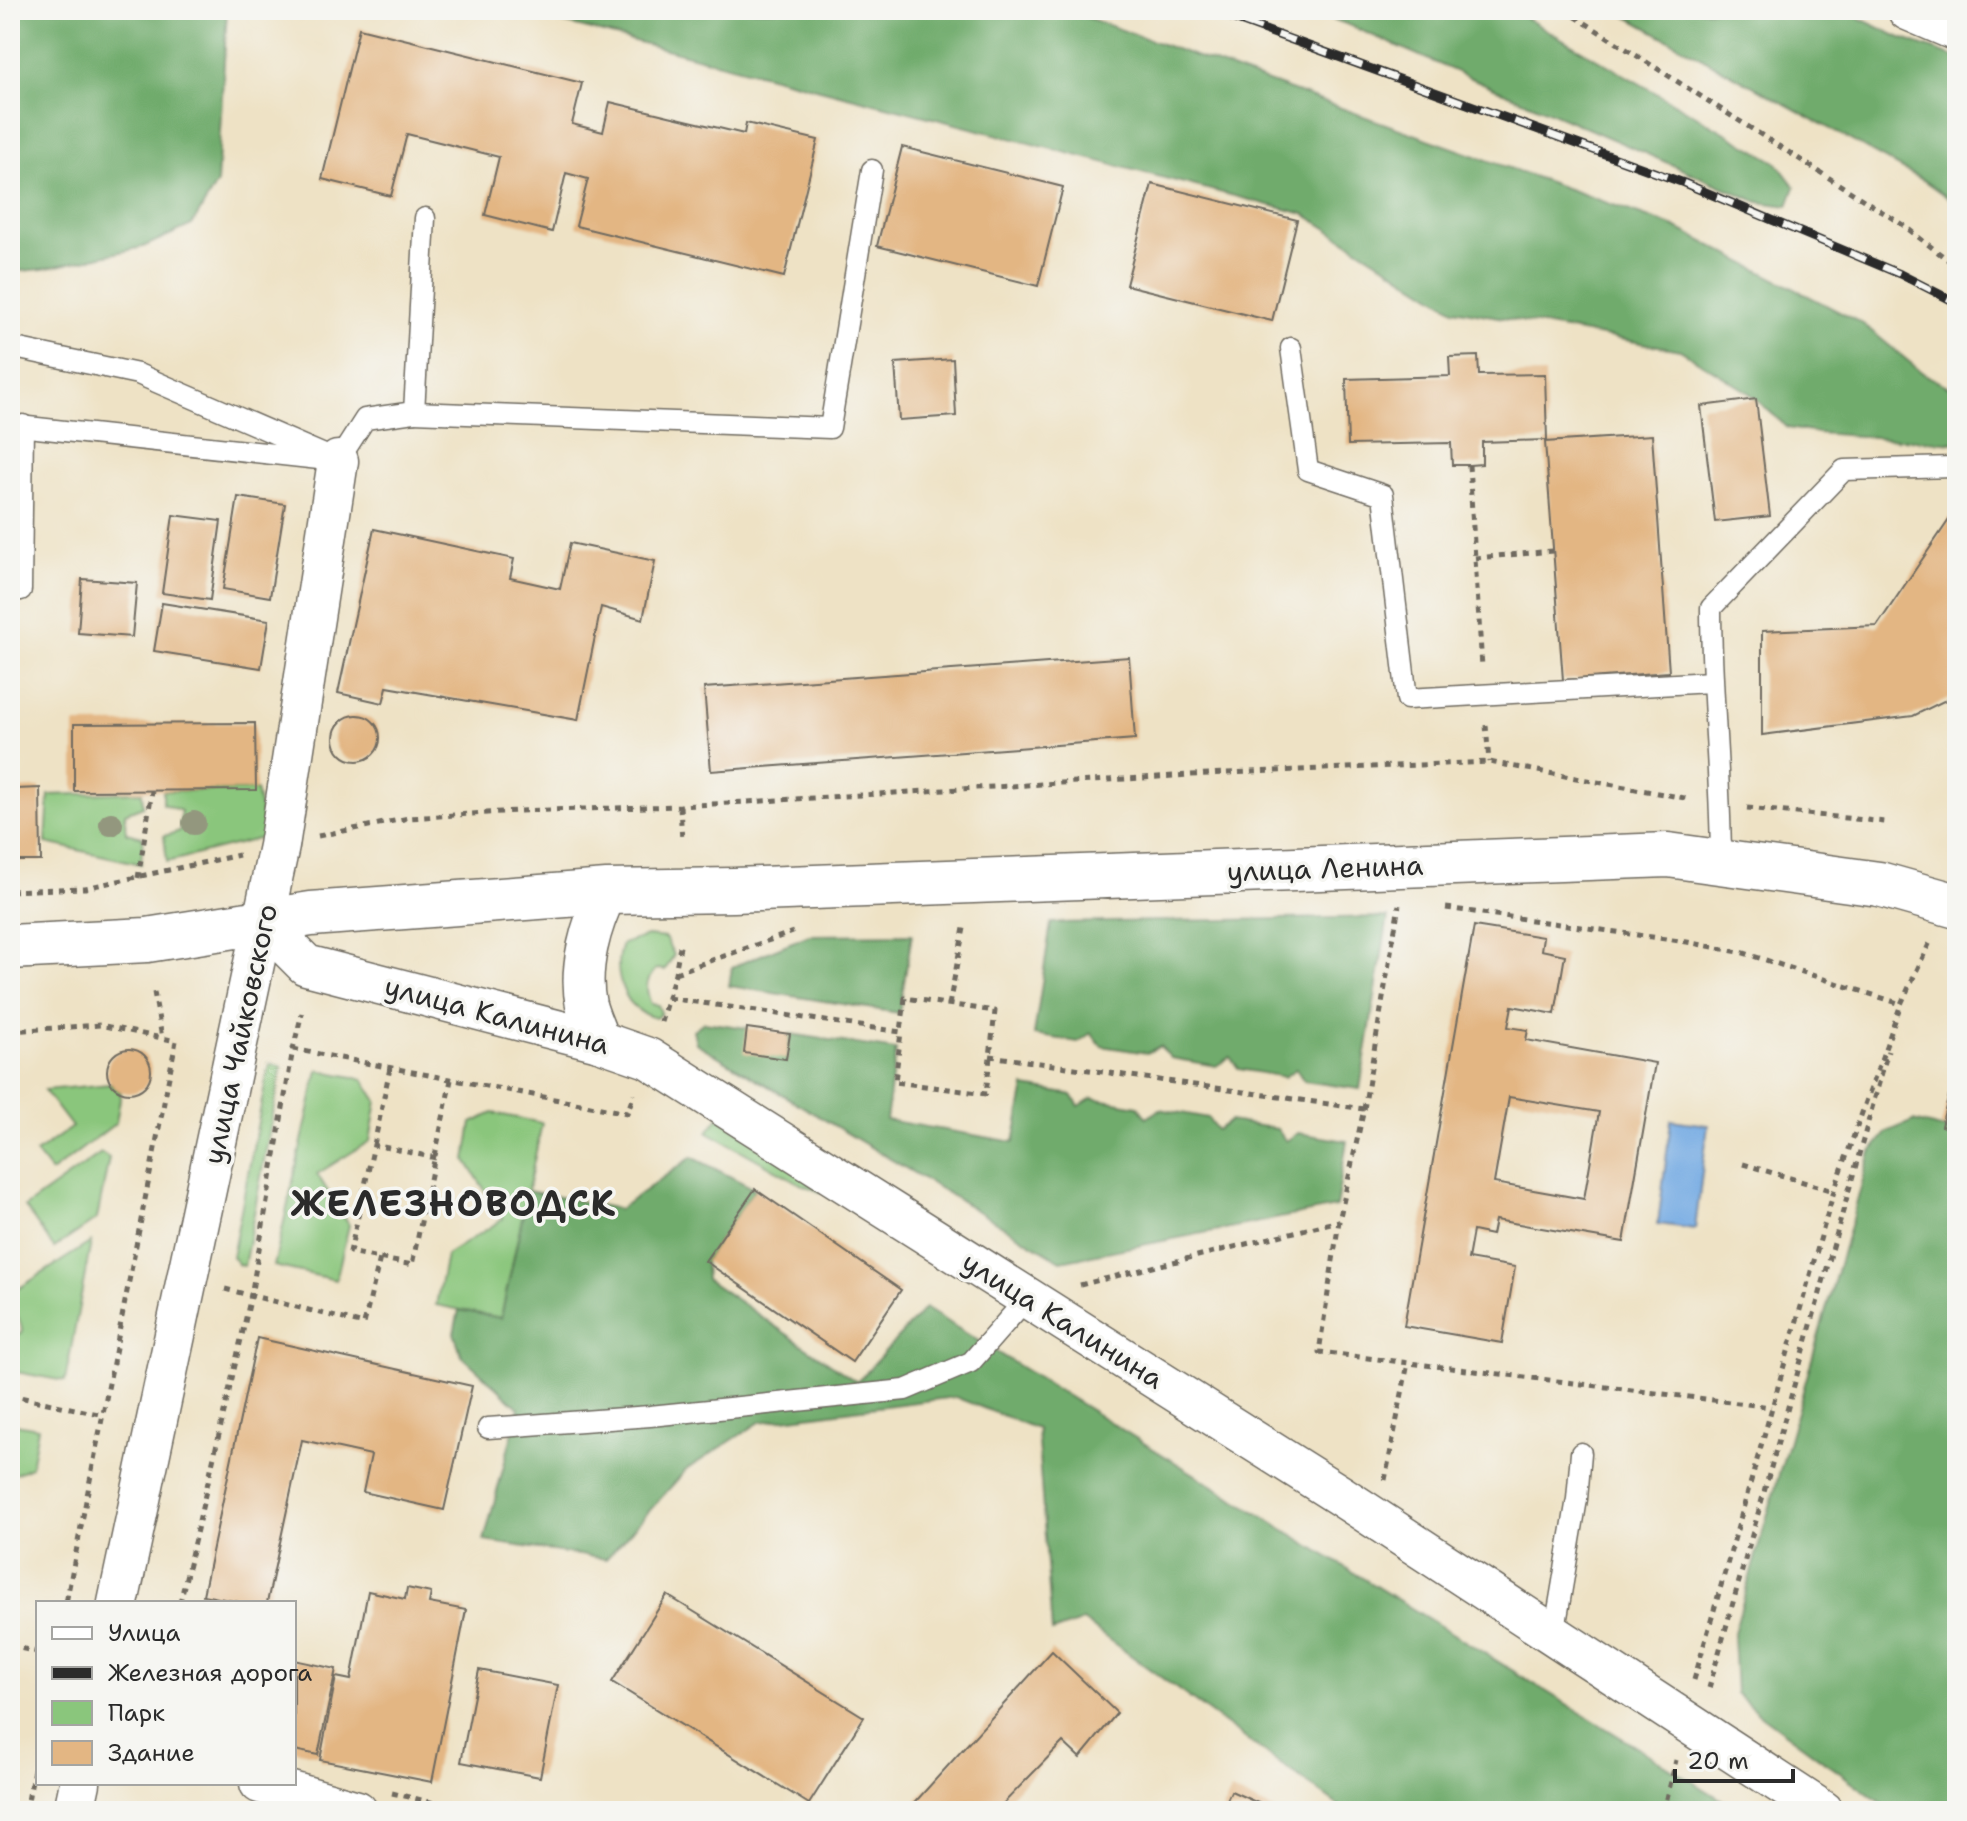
<svg xmlns="http://www.w3.org/2000/svg" width="1967" height="1821" font-family="'Shantell Sans',sans-serif">
	<rect width="100%" height="100%" fill="#f6f6f2"/>
	<filter id="ink" filterUnits="userSpaceOnUse"><feTurbulence type="fractalNoise" baseFrequency=".0125" numOctaves="2"/><feDisplacementMap in="SourceGraphic" scale="16" xChannelSelector="R" yChannelSelector="G"/><feConvolveMatrix kernelMatrix="1 2 1 2 8 2 1 2 1" color-interpolation-filters="sRGB"/></filter>
	<filter id="wash" filterUnits="userSpaceOnUse"><feTurbulence type="fractalNoise" baseFrequency=".006" numOctaves="4" result="noise"/><feDisplacementMap in="SourceGraphic" scale="32" xChannelSelector="R" yChannelSelector="G"/><feGaussianBlur stdDeviation="1.8" result="paint"/><feColorMatrix in="noise" values="0 0 0 0 0 0 0 0 0 0 0 0 0 0 0 0 0 1.4 0 .05"/><feComposite in="paint" operator="in"/></filter>
	<g filter="url(#wash)">
		<rect width="100%" height="100%" fill="#eee2c5"/>
		<g fill="#8ac67c" stroke="#5a7854" stroke-width="2">
			<polygon points="256,790 266,837 167,862 164,836 180,831 181,811 163,804 163,791"/>
			<polygon points="142,792 143,806 125,813 126,833 143,837 141,864 46,843 49,795"/>
			<path d="M647,936L665,938L674,955L665,970L656,969C645,981 645,989 651,1004L658,1005L661,1013L656,1018C624,1011 611,973 622,944Z"/>
			<polygon points="269,1064 282,1066 244,1266 239,1265 232,1257"/>
			<polygon points="318,1070 363,1079 377,1101 370,1141 317,1174 349,1225 336,1280 274,1266"/>
			<polygon points="110,1084 121,1093 116,1123 51,1172 36,1153 72,1127 44,1090"/>
			<polygon points="493,1113 542,1123 501,1318 436,1305 446,1255 503,1219 466,1160 472,1123"/>
			<polygon points="719,1117 826,1189 820,1192 801,1184 708,1132"/>
			<polygon points="101,1153 109,1158 97,1219 54,1248 25,1207"/>
			<path d="M91,1242L65,1381L10,1371V1341L22,1332C22,1317 10,1309 10,1294Z"/>
			<polygon points="10,1423 38,1428 31,1467 10,1476"/>
		</g>
		<g fill="#6fab6c" stroke="#4d6b4c" stroke-width="2">
			<polygon points="10,10 227,10 217,183 192,225 143,247 43,269 10,272"/>
			<polygon points="514,10 1066,10 1675,227 1863,324 1924,374 1957,391 1957,443 1817,433 1788,428 1748,392 1680,350 1454,309 1304,214"/>
			<polygon points="1307,10 1512,10 1776,162 1795,187 1788,206 1758,202 1346,24"/>
			<polygon points="1615,10 1842,10 1901,38 1957,58 1957,204 1923,180"/>
			<polygon points="1388,917 1360,1089 1304,1081 1296,1069 1284,1077 1239,1069 1230,1057 1216,1066 1171,1058 1160,1046 1147,1053 1101,1046 1091,1033 1078,1042 1034,1035 1051,923"/>
			<polygon points="912,934 899,1013 729,986 732,967 809,935"/>
			<polygon points="704,1022 747,1028 786,1059 790,1034 896,1050 886,1120 1014,1142 1025,1087 1072,1095 1079,1106 1092,1098 1138,1106 1147,1118 1160,1109 1208,1118 1217,1130 1230,1121 1277,1129 1286,1141 1298,1133 1347,1141 1336,1207 1061,1261 696,1043 693,1030"/>
			<polygon points="1913,1121 1957,1132 1957,1811 1892,1811 1758,1713 1736,1693 1733,1636 1871,1152 1887,1132"/>
			<polygon points="692,1157 755,1189 705,1261 706,1279 857,1382 925,1308 1740,1811 1346,1811 1083,1621 1052,1632 1037,1429 955,1397 760,1422 686,1470 606,1559 484,1541 519,1408 462,1356 454,1333 459,1310 501,1318 528,1191 619,1209"/>
		</g>
		<polygon fill="#76abe3" stroke="#506b87" stroke-width="2" points="1671,1120 1708,1125 1695,1229 1658,1224"/>
		<g id="blocks">
			<g fill="#e3b683" fill-rule="evenodd">
				<polygon points="359,28 582,83 572,124 603,132 610,102 744,134 746,123 818,140 784,277 576,226 588,179 566,173 552,232 485,215 499,157 407,134 391,196 322,179"/>
				<polygon points="902,147 1063,187 1038,286 877,246"/>
				<polygon points="1152,184 1297,220 1272,321 1126,285"/>
				<polygon points="1478,356 1479,375 1545,374 1547,440 1482,442 1482,464 1469,465 1452,465 1451,443 1348,445 1346,379 1450,376 1449,357"/>
				<polygon points="953,359 956,416 899,420 895,363"/>
				<polygon points="1756,399 1770,516 1715,522 1701,406"/>
				<polygon points="1652,435 1669,672 1563,680 1545,442"/>
				<polygon points="238,497 285,504 270,597 223,589"/>
				<polygon points="1957,508 1957,685 1950,698 1913,716 1762,735 1762,631 1877,626"/>
				<polygon points="173,515 221,521 210,600 162,593"/>
				<polygon points="374,529 514,559 510,578 560,589 570,543 655,561 643,619 601,607 578,720 387,687 383,703 338,693"/>
				<polygon points="82,579 137,583 132,637 78,633"/>
				<polygon points="162,603 269,620 261,668 154,651"/>
				<polygon points="1129,657 1135,739 711,771 704,688"/>
				<circle cx="357" cy="738" r="23"/>
				<polygon points="255,723 256,790 74,791 74,724"/>
				<polygon points="40,788 41,861 17,861 15,789"/>
				<path d="M1474,926L1543,937L1541,950L1565,955L1555,1014L1512,1006L1508,1027L1528,1030L1526,1040L1655,1063L1624,1242L1495,1220L1492,1235L1473,1231L1468,1259L1515,1267L1502,1343L1404,1326ZM1509,1097L1599,1112L1584,1199L1494,1183Z"/>
				<polygon points="747,1028 790,1034 786,1059 744,1053"/>
				<circle cx="129" cy="1071" r="22"/>
				<polygon points="1956,1068 1957,1068 1957,1130 1941,1126"/>
				<polygon points="755,1189 901,1290 852,1362 705,1261"/>
				<polygon points="257,1338 472,1386 444,1510 363,1492 371,1455 302,1440 267,1603 244,1603 203,1595"/>
				<polygon points="407,1588 431,1593 429,1603 466,1610 432,1782 320,1760 336,1677 351,1680 368,1591 405,1599"/>
				<polygon points="667,1595 864,1717 809,1804 612,1682"/>
				<polygon points="1052,1651 1117,1713 1080,1758 1063,1742 996,1811 907,1811"/>
				<polygon points="294,1660 336,1669 318,1755 294,1750"/>
				<polygon points="479,1670 558,1685 540,1777 461,1762"/>
				<polygon points="1231,1791 1276,1811 1222,1811"/>
			</g>
		</g>
	</g>
	<g filter="url(#ink)">
		<use href="#blocks" fill-opacity="0" stroke="#6f6b61" stroke-width="2"/>
		<g fill="none" stroke-linecap="round" stroke-linejoin="round">
			<g stroke="#6f6b61" stroke-width="23">
				<g id="lane">
					<polyline points="10,347 138,374 338,461"/>
					<polyline points="1291,348 1308,470 1383,495 1407,699 1711,682"/>
					<polyline points="414,412 830,428 872,170"/>
					<polyline points="10,425 319,459"/>
					<polyline points="338,461 365,419 414,412 425,218"/>
					<polyline points="10,591 21,590 23,425"/>
					<path d="M1721,863C1721,778 1711,693 1711,608L1844,470L1953,467"/>
					<polyline points="488,1428 650,1416 905,1390 971,1362 1028,1297"/>
					<polyline points="1554,1635 1577,1499 1581,1453"/>
				</g>
			</g>
			<g stroke="#6f6b61" stroke-width="43">
				<g id="street">
					<polyline points="1908,10 1957,31"/>
					<polyline points="264,923 306,965 599,1041 648,1058 1341,1496 1823,1811"/>
					<path d="M599,1041C595,1029 589,1017 586,1005C578,968 591,924 607,892"/>
					<polyline points="118,1603 279,846 338,461"/>
					<polyline points="260,1783 357,1811"/>
					<polyline points="74,1811 80,1783"/>
				</g>
			</g>
			<g stroke="#6f6b61" stroke-width="47">
				<polyline id="secondary" points="10,947 147,940 311,914 607,892 734,890 1668,855 1879,884 1957,906"/>
			</g>
			<g stroke="#6f6b61" stroke-width="5" stroke-dasharray="6 6" stroke-linecap="butt">
				<polyline points="1565,10 1903,225 1957,267"/>
				<polyline points="1469,465 1482,667"/>
				<polyline points="1475,558 1553,551"/>
				<polyline points="1486,725 1489,762"/>
				<polyline points="680,806 682,841"/>
				<polyline points="1747,808 1885,822"/>
				<polyline points="318,836 409,818 517,811 680,806 1224,773 1489,762 1690,799"/>
				<polyline points="138,878 152,791"/>
				<polyline points="10,891 85,888 239,855"/>
				<polyline points="1446,908 1687,942 1744,953 1901,1004"/>
				<polyline points="675,973 793,932"/>
				<polyline points="154,992 162,1038"/>
				<polyline points="668,998 901,1032 895,1082 986,1094 995,1011 905,998 901,1032"/>
				<polyline points="949,1005 965,923"/>
				<polyline points="661,1022 675,973 681,941"/>
				<polyline points="10,1031 100,1025 176,1041 66,1603"/>
				<polyline points="293,1049 627,1113 634,1094"/>
				<polyline points="990,1056 1364,1109 1339,1221 1319,1352 1771,1407"/>
				<polyline points="1364,1109 1399,905"/>
				<polyline points="374,1145 390,1068"/>
				<polyline points="436,1158 374,1145 350,1252 412,1265 451,1080"/>
				<polyline points="1743,1164 1834,1191"/>
				<polyline points="1080,1285 1339,1221"/>
				<polyline points="225,1289 364,1324 380,1258"/>
				<polyline points="10,1395 103,1415"/>
				<polyline points="1385,1480 1408,1363"/>
				<polyline points="180,1603 251,1296 293,1049 302,1013"/>
				<polyline points="10,1646 38,1652"/>
				<polyline points="1694,1680 1834,1191 1901,1004 1930,942"/>
				<polyline points="1709,1688 1888,1051"/>
				<polyline points="392,1793 469,1811"/>
				<polyline points="26,1811 38,1749"/>
				<polyline points="1664,1811 1676,1760"/>
			</g>
			<use href="#lane" stroke="#fff" stroke-width="20"/>
			<use href="#street" stroke="#fff" stroke-width="40"/>
			<use href="#secondary" stroke="#fff" stroke-width="44"/>
			<g stroke="#2b2b2b" stroke-width="9">
				<polyline id="rail" points="1210,10 1684,183 1900,274 1957,303"/>
			</g>
			<use href="#rail" stroke="#f6f6f2" stroke-width="6" stroke-dasharray="18" stroke-linecap="butt"/>
		</g>
		<g fill="#93977e">
			<circle cx="194" cy="823" r="12"/>
			<circle cx="111" cy="824" r="12"/>
		</g>
	</g>
	<g text-anchor="middle" stroke-width="7" stroke-linejoin="round" paint-order="stroke">
		<g font-size="28" fill="#2b2b2b" stroke="#f6f6f2">
			<text transform="translate(1325 868) rotate(-2)" y="10">улица Ленина</text>
			<text transform="translate(497 1015) rotate(15)" y="10">улица Калинина</text>
			<text transform="translate(240 1034) rotate(-78)" y="10">улица Чайковского</text>
			<text transform="translate(1063 1320) rotate(32)" y="10">улица Калинина</text>
		</g>
		<g font-size="36" font-weight="bold" letter-spacing="2" fill="#2b2b2b" stroke="#f6f6f2">
			<text x="454" y="1216">ЖЕЛЕЗНОВОДСК</text>
		</g>
	</g>
	<rect width="1967" height="1821" fill="none" stroke="#f6f6f2" stroke-width="40"/>
	<rect x="36" y="1601" width="260" height="184" fill="#f6f6f2" stroke="#a5a5a2" stroke-width="2"/>
	<rect x="52" y="1627" width="40" height="12" fill="#ffffff" stroke="#a5a5a2" stroke-width="2"/>
	<text x="108" y="1641" font-size="24" fill="#2b2b2b">Улица</text>
	<rect x="52" y="1667" width="40" height="12" fill="#2b2b2b" stroke="#a5a5a2" stroke-width="2"/>
	<text x="108" y="1681" font-size="24" fill="#2b2b2b">Железная дорога</text>
	<rect x="52" y="1701" width="40" height="24" fill="#8ac67c" stroke="#a5a5a2" stroke-width="2"/>
	<text x="108" y="1721" font-size="24" fill="#2b2b2b">Парк</text>
	<rect x="52" y="1741" width="40" height="24" fill="#e3b683" stroke="#a5a5a2" stroke-width="2"/>
	<text x="108" y="1761" font-size="24" fill="#2b2b2b">Здание</text>
	<path d="M1675 1769v12h118v-12" fill="none" stroke="#2b2b2b" stroke-width="4"/>
	<text x="1687" y="1769" font-size="24" fill="#2b2b2b" stroke="#f6f6f2" stroke-width="6" paint-order="stroke">20 m</text>
</svg>
